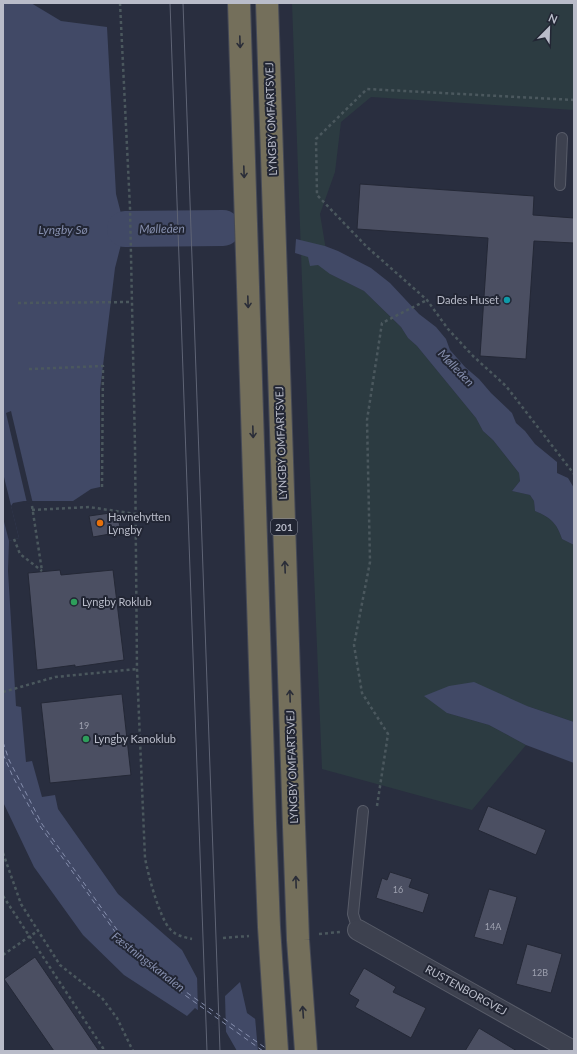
<svg xmlns="http://www.w3.org/2000/svg" width="577" height="1054" font-family="Lato,sans-serif">
	<rect width="100%" height="100%" fill="#292e3f"/>
	<path fill="#2c3b41" d="M292,3H574V110L371,97L341,122L335,172L320,214L330,274L364,291L401,327L408,338L417,346L476,418L483,431L493,440L519,473L520,481L512,491L530,495L534,501L535,511C550,517 557,523 562,539L574,545V722L527,706L447,713L489,725L526,745L472,810L322,769L302,281Z"/>
	<g fill="#414966">
		<polygon points="3,3 31,3 61,21 107,27 116,194 125,229 115,268 100,390 100,487 91,489 73,501 24,501 13,503 11,506 19,538 9,541 8,571 16,706 21,707 26,762 32,761 42,797 55,795 58,809 118,894 182,950 197,978 224,997 240,982 247,1013 299,1051 237,1051 225,1030 195,1008 187,1016 124,975 83,935 34,867 3,802"/>
		<path d="M296,239L325,246L338,251L371,268L390,283L419,314L436,327L446,339L450,350L465,367L479,379L491,393L512,413L516,423L525,431L535,444L557,462V473L568,478L574,488V545L562,539C557,523 550,517 535,511L534,501L530,495L512,491L520,481L519,473L493,440L483,431L476,418L417,346L408,338L401,327L364,291L330,274L318,265L310,266L308,257L295,253Z"/>
		<polygon points="474,682 527,706 574,722 574,763 526,745 489,725 447,713 424,696 449,686"/>
	</g>
	<g fill="#292e3f">
		<polygon points="11,411 33,504 27,503 6,413"/>
		<polygon points="3,473 19,538 9,541 3,518"/>
		<polygon points="197,975 225,995 226,1033 198,1013"/>
		<polygon points="255,1017 300,1049 301,1051 258,1051"/>
	</g>
	<g fill="none" stroke-linecap="round" stroke-linejoin="round">
		<polyline stroke="#414966" stroke-width="36" points="125,229 223,228"/>
		<g stroke="#858ead" stroke-width="1" stroke-dasharray="5 4" stroke-linecap="butt">
			<polyline points="3,742 9,760 42,824 125,941 169,980 267,1049"/>
			<polyline points="3,754 13,777 40,826 123,943 168,983 263,1051"/>
		</g>
	</g>
	<g fill="#4b4f62" stroke="#242836">
		<polygon points="360,184 534,196 533,215 574,218 574,243 534,241 526,359 480,356 488,238 357,229"/>
		<polygon points="117,512 121,532 93,537 89,516"/>
		<polygon points="60,570 61,575 113,570 124,660 75,667 75,665 37,670 28,573"/>
		<polygon points="122,694 131,775 50,783 41,703"/>
		<polygon points="488,806 546,830 536,855 478,830"/>
		<polygon points="390,872 412,879 409,887 429,894 423,913 376,898 382,878 387,880"/>
		<polygon points="489,889 517,897 503,945 474,937"/>
		<polygon points="527,944 562,954 551,993 516,984"/>
		<polygon points="35,957 99,1051 54,1051 4,979"/>
		<polygon points="364,968 396,987 393,992 426,1008 411,1038 355,1007 359,1000 349,994"/>
		<polygon points="479,1028 517,1051 465,1051"/>
	</g>
	<g fill="none" stroke-linecap="round" stroke-linejoin="round">
		<g stroke="#585c69" stroke-width="12">
			<g id="lane">
				<polyline points="560,185 562,138"/>
				<polyline points="358,930 353,914 363,811"/>
			</g>
		</g>
		<g stroke="#585c69" stroke-width="22">
			<polyline id="street" points="358,930 573,1051"/>
		</g>
		<g stroke="#454956" stroke-width="24">
			<g id="highway">
				<polyline points="239,3 265,823 269,927 277,1051"/>
				<polyline points="267,3 294,827 298,940 306,1051"/>
			</g>
		</g>
		<g stroke="#4b585e" stroke-width="2.5" stroke-dasharray="3 3" stroke-linecap="butt">
			<path d="M120,3L130,208L135,447L137,669L145,858C148,874 159,917 170,929C176,936 184,937 192,939"/>
			<polyline points="574,100 367,89 316,139 317,195 367,247 427,300 448,329 473,356 506,386 574,474"/>
			<polyline points="18,303 132,302"/>
			<polyline points="29,369 103,366 102,488"/>
			<polyline points="32,506 42,571"/>
			<polyline points="32,510 89,507 136,514"/>
			<polyline points="14,539 20,554 42,571"/>
			<polyline points="3,692 55,677 137,669"/>
			<polyline points="377,806 388,734 362,693 354,645 370,562 367,420 382,323 427,300"/>
			<polyline points="3,853 21,904 60,965 102,998 117,1018 133,1051"/>
			<polyline points="3,896 103,1048 103,1051"/>
			<polyline points="319,934 340,932"/>
			<polyline points="223,938 249,936"/>
			<polyline points="3,955 30,936 38,931"/>
		</g>
		<use href="#lane" stroke="#3d414f" stroke-width="10"/>
		<use href="#street" stroke="#3d414f" stroke-width="20"/>
		<use href="#highway" stroke="#746f5b" stroke-width="22"/>
		<g stroke="#5f6475" stroke-width="1">
			<polyline points="170,3 207,1051"/>
			<polyline points="183,3 220,1051"/>
		</g>
	</g>
	<defs><path id="oneway-shaft" d="M-6 0H5M1.5-3L5.5 0L1.5 3" fill="none" stroke-width="1.6" stroke-linecap="round" stroke-linejoin="round"/></defs>
	<g stroke="#2a2d38">
		<use href="#oneway-shaft" transform="translate(240 42) rotate(88)"/>
		<use href="#oneway-shaft" transform="translate(244 172) rotate(88)"/>
		<use href="#oneway-shaft" transform="translate(248 302) rotate(88)"/>
		<use href="#oneway-shaft" transform="translate(253 432) rotate(88)"/>
		<use href="#oneway-shaft" transform="translate(285 567) rotate(-92)"/>
		<use href="#oneway-shaft" transform="translate(290 696) rotate(-92)"/>
		<use href="#oneway-shaft" transform="translate(296 882) rotate(-92)"/>
		<use href="#oneway-shaft" transform="translate(303 1012) rotate(-94)"/>
	</g>
	<circle fill="#0f9aa8" stroke="#222634" stroke-width="1.5" cx="507" cy="300" r="4"/>
	<circle fill="#e8710a" stroke="#222634" stroke-width="1.5" cx="100" cy="523" r="4"/>
	<g fill="#2e9e5b" stroke="#222634" stroke-width="1.5">
		<circle cx="74" cy="602" r="4"/>
		<circle cx="86" cy="739" r="4"/>
	</g>
	<g text-anchor="middle" stroke-width="4" stroke-linejoin="round" paint-order="stroke">
		<g font-size="9" fill="#9ea1af">
			<text x="84" y="729">19</text>
			<text x="398" y="893">16</text>
			<text x="493" y="930">14A</text>
			<text x="540" y="976">12B</text>
		</g>
		<rect fill="#222634" stroke="#8c8f9c" stroke-width="1" x="271" y="519" width="26" height="16" rx="3"/>
		<g font-size="10" font-weight="bold" fill="#b9bcc9">
			<text x="284" y="531">201</text>
		</g>
		<g font-size="11" fill="#b9bcc9" stroke="#222634">
			<text transform="translate(271 119) rotate(-92)" y="4">LYNGBY OMFARTSVEJ</text>
			<text transform="translate(281 443) rotate(-92)" y="4">LYNGBY OMFARTSVEJ</text>
			<text transform="translate(292 767) rotate(-92)" y="4">LYNGBY OMFARTSVEJ</text>
			<text transform="translate(466 990) rotate(29)" y="4">RUSTENBORGVEJ</text>
		</g>
		<g font-size="11" fill="#b9bcc9" stroke="#222634" text-anchor="start">
			<text x="499" y="304" text-anchor="end">Dades Huset</text>
			<text x="108" y="521">Havnehytten<tspan x="108" dy="13">Lyngby</tspan></text>
			<text x="82" y="606">Lyngby Roklub</text>
			<text x="94" y="743">Lyngby Kanoklub</text>
		</g>
		<g font-size="12" font-style="italic" fill="#858ead" stroke="#222634">
			<text transform="translate(162 229) rotate(-1)" y="4">Mølleåen</text>
			<text x="63" y="234">Lyngby Sø</text>
			<text transform="translate(456 368) rotate(46)" y="4">Mølleåen</text>
			<text transform="translate(148 962) rotate(38)" y="4">Fæstningskanalen</text>
		</g>
	</g>
	<rect width="577" height="1054" fill="none" stroke="#b9bcc9" stroke-width="8"/>
	<g transform="translate(549 28) rotate(23)" stroke="#222634" stroke-width="3" paint-order="stroke">
	<path d="M0-3L7 15L0 10L-7 15Z" fill="#b9bcc9"/>
	<text y="-6" font-size="11" font-weight="bold" text-anchor="middle" fill="#b9bcc9">N</text>
	</g>
</svg>
